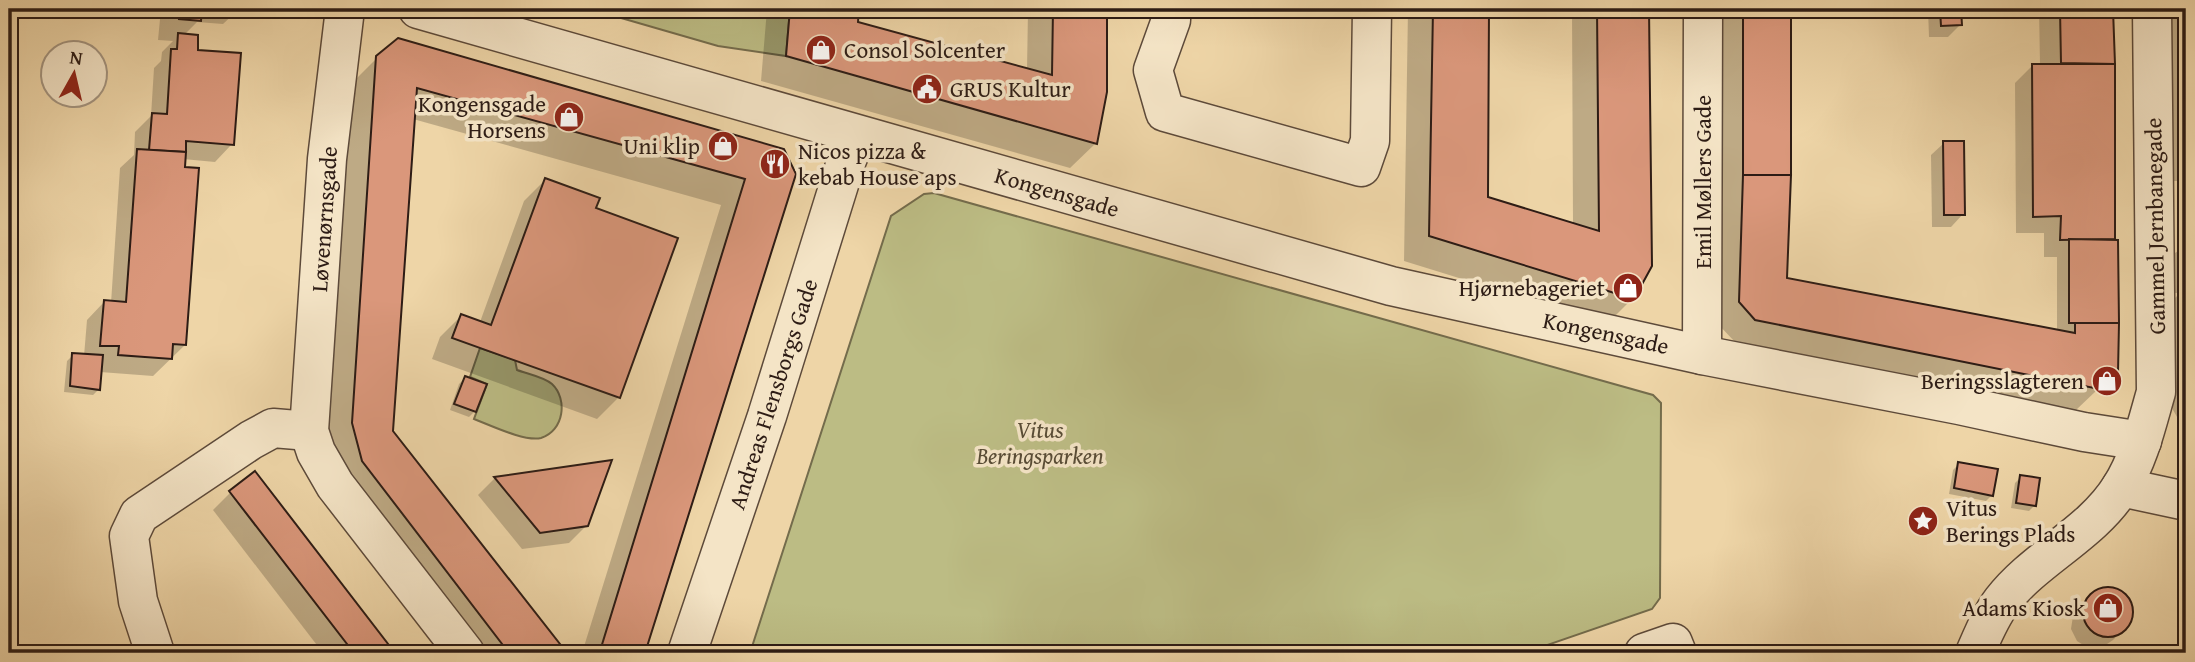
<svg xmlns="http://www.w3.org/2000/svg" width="2195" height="662" font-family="'Gentium Book Plus',serif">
	<rect width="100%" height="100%" fill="#eed5a7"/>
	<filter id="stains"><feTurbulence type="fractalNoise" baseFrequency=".00286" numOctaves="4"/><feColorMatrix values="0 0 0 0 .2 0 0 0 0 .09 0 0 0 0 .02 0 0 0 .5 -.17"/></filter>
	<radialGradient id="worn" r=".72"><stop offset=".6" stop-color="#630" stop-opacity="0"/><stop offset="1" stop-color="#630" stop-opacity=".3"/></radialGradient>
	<g fill="#bcbc84" stroke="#746c4c" stroke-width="2">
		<polygon points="590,9 790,9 786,56 718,46"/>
		<polygon points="934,193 1653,395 1661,403 1660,598 1652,609 1524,653 750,653 891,216 924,194"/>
		<path d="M480,348L515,360L517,370C528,374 544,377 552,384C568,399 564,431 541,438C525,442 490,425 474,419L487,384L470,377Z"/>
	</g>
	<g fill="#0003">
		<polygon points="154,9 239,9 223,24 197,22 184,35 196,52 232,144 215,162 183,159 185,345 153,376 100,372 99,389 93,395 64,392 67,361 73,355 84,356 87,320 104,302 111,303 120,168 134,155 135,132 151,116 154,68 161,61 162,52 173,41 158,40 160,19 153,19"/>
		<polygon points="767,9 857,9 856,23 1027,70 1028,9 1105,9 1106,92 1096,143 1070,168 761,81"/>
		<polygon points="1408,9 1487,9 1487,198 1573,225 1572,9 1647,9 1650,265 1633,298 1607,324 1404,261"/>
		<polygon points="1723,9 1789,9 1790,175 1785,279 2057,332 2057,257 2044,257 2044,233 2016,233 2015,83 2033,65 2040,65 2039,9 2112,9 2114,239 2111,241 2116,372 2076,410 1734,341 1718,324 1723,197"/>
		<polygon points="1928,9 1960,9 1960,25 1948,37 1929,37"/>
		<polygon points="2172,9 2186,9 2186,423 2180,422 2173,410 2173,300 2180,293 2174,293 2175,253 2178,251 2177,181 2164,181"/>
		<polygon points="377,58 795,174 643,653 582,653 721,205 413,119 391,431 565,653 464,653 327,449 351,84"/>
		<polygon points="1944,143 1963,214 1951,227 1932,227 1931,155"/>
		<polygon points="545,180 594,209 676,239 618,398 597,419 432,359 440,337 461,316 480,322 524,201"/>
		<polygon points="465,378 475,411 469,417 450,410 459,384"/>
		<polygon points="609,462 587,525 569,543 522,549 478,495 495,478"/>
		<polygon points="1959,464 1992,495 1986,501 1949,494 1953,470"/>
		<polygon points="255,474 392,653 323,653 213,510 231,492"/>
		<polygon points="2021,477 2035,505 2029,511 2011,508 2015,483"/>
		<polygon points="2108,588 2121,592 2129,602 2131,615 2126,627 2113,640 2101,648 2088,648 2077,641 2071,629 2073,616 2095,592"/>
	</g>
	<g fill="#da977b" stroke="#2d1c15" stroke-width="2">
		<polygon points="180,9 202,9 201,21 179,19"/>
		<polygon points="790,9 859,9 858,22 1052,75 1053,9 1107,9 1107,92 1097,144 786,56"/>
		<polygon points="1433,9 1489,9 1488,197 1599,231 1597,9 1649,9 1652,266 1634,299 1429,236"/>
		<rect x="1743" y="9" width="48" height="166"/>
		<polygon points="1940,9 1961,9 1962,25 1941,26"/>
		<polygon points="2060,9 2113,9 2115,64 2061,63"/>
		<polygon points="178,33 198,35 198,50 241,53 234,145 186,141 186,152 149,150 152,113 167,114 171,49 177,49"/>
		<polygon points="398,38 784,149 796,174 645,653 582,653 600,651 745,179 417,88 393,431 567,653 509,653 362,461 352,423 376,56"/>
		<polygon points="2032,64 2115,64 2115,239 2060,240 2061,216 2033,217"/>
		<polygon points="1943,141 1964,141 1965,215 1944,215"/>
		<polygon points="137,149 186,152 185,167 199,168 186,345 173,344 172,359 118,355 119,346 100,346 104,300 126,302"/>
		<polygon points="1743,175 1791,175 1787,278 2075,333 2075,323 2119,323 2118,373 2099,389 1755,320 1739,302"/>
		<polygon points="545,178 600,198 596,208 678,238 620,398 452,338 461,314 491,325"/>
		<polygon points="2069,239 2118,240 2119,323 2069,323"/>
		<polygon points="72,353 103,355 100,390 70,386"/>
		<polygon points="465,376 487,384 476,412 454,404"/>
		<polygon points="612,460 588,526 540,533 494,477"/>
		<polygon points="1958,462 1998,469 1993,496 1954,488"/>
		<polygon points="255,471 395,653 354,653 229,491"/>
		<polygon points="2020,475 2040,478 2036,506 2016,503"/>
		<circle cx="2108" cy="612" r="25"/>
	</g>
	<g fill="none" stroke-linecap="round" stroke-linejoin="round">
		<g stroke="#5d4a3a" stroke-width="41">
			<g id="minor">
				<polyline points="345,9 327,159 309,431 316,452 335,485 465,653"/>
				<polyline points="418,9 1391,286 1702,355 1959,405 2084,432 2142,441"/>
				<polyline points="1171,9 1171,20 1153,70 1165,112 1361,167 1370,141 1372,9"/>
				<polyline points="1702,355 1703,9"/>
				<polyline points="2121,487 2186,501"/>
				<polyline points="155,653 138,601 129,536 139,515 251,440 273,428 309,431"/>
				<polyline points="687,653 767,416 846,162 857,135"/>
				<polyline points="1644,653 1673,643 1677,653"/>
				<path d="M1975,653C1983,635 1990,617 2002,601C2035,558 2092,534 2121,487C2139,459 2147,423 2156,392L2152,9"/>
			</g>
		</g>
		<use href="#minor" stroke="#f4e4c6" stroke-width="38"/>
	</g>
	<defs>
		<g id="shop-disc" transform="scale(1.575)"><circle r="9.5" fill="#8f2418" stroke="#f4e4c6"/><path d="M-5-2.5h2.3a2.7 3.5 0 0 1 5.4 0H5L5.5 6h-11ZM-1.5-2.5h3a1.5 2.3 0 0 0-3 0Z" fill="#fff"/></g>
		<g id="civic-disc" transform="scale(1.575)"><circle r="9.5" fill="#8f2418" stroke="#f4e4c6"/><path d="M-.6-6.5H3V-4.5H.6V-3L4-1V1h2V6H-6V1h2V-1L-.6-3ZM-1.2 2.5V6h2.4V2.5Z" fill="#fff"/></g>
		<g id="restaurant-disc" transform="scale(1.575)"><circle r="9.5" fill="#8f2418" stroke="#f4e4c6"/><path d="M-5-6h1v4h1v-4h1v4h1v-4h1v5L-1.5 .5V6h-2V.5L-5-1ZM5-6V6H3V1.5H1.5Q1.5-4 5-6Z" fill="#fff"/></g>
		<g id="sight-disc" transform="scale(1.575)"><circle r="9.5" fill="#8f2418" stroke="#f4e4c6"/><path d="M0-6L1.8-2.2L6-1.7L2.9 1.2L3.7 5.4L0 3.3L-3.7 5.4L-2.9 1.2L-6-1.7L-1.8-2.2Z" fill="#fff"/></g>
	</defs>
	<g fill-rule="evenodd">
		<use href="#shop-disc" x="821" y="50"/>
		<use href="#civic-disc" x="927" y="89"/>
		<use href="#shop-disc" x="569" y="117"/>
		<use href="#shop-disc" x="723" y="146"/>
		<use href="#restaurant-disc" x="775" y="164"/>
		<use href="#shop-disc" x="1628" y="288"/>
		<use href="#shop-disc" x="2107" y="381"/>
		<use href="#sight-disc" x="1923" y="521"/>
		<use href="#shop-disc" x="2108" y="608"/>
	</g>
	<g text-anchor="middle" stroke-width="7" stroke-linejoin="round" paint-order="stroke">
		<g font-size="23" fill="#2d1c15" stroke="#f4e4c6" text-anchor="end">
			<text x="844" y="58" text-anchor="start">Consol Solcenter</text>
			<text x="950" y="97" text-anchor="start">GRUS Kultur</text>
			<text x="546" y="112">Kongensgade<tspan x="546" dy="26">Horsens</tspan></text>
			<text x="700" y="154">Uni klip</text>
			<text x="798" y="159" text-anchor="start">Nicos pizza &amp;<tspan x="798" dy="26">kebab House aps</tspan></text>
			<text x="1605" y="296">Hjørnebageriet</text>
			<text x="2084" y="389">Beringsslagteren</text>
			<text x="1946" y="516" text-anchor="start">Vitus<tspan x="1946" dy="26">Berings Plads</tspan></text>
			<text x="2085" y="616">Adams Kiosk</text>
		</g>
		<g font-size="23" fill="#2d1c15" stroke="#f4e4c6">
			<text transform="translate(1703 182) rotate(-90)" y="8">Emil Møllers Gade</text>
			<text transform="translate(1057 192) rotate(16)" y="8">Kongensgade</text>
			<text transform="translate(324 219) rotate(-86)" y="8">Løvenørnsgade</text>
			<text transform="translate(2155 226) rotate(-91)" y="8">Gammel Jernbanegade</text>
			<text transform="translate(1606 333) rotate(12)" y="8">Kongensgade</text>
			<text transform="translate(773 394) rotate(-72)" y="8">Andreas Flensborgs Gade</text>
		</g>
		<g font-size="23" font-style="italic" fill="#584c36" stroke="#f4e4c6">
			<text x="1040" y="438">Vitus<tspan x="1040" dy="26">Beringsparken</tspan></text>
		</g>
	</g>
	<rect width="2195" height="662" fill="none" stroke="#eed5a7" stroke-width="35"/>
	<rect x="10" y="10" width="2174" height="641" fill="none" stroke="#2d1c15" stroke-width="3.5"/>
	<rect x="18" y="18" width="2160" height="627" fill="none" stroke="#2d1c15" stroke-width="2"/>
	<g transform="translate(74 74) rotate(8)"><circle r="33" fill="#f4e4c6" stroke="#a4947f" stroke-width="2"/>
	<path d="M0-5L12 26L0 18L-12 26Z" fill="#8f2418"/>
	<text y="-10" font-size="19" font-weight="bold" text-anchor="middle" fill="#2d1c15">N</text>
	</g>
	<rect width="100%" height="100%" filter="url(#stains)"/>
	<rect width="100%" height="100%" fill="url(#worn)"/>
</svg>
